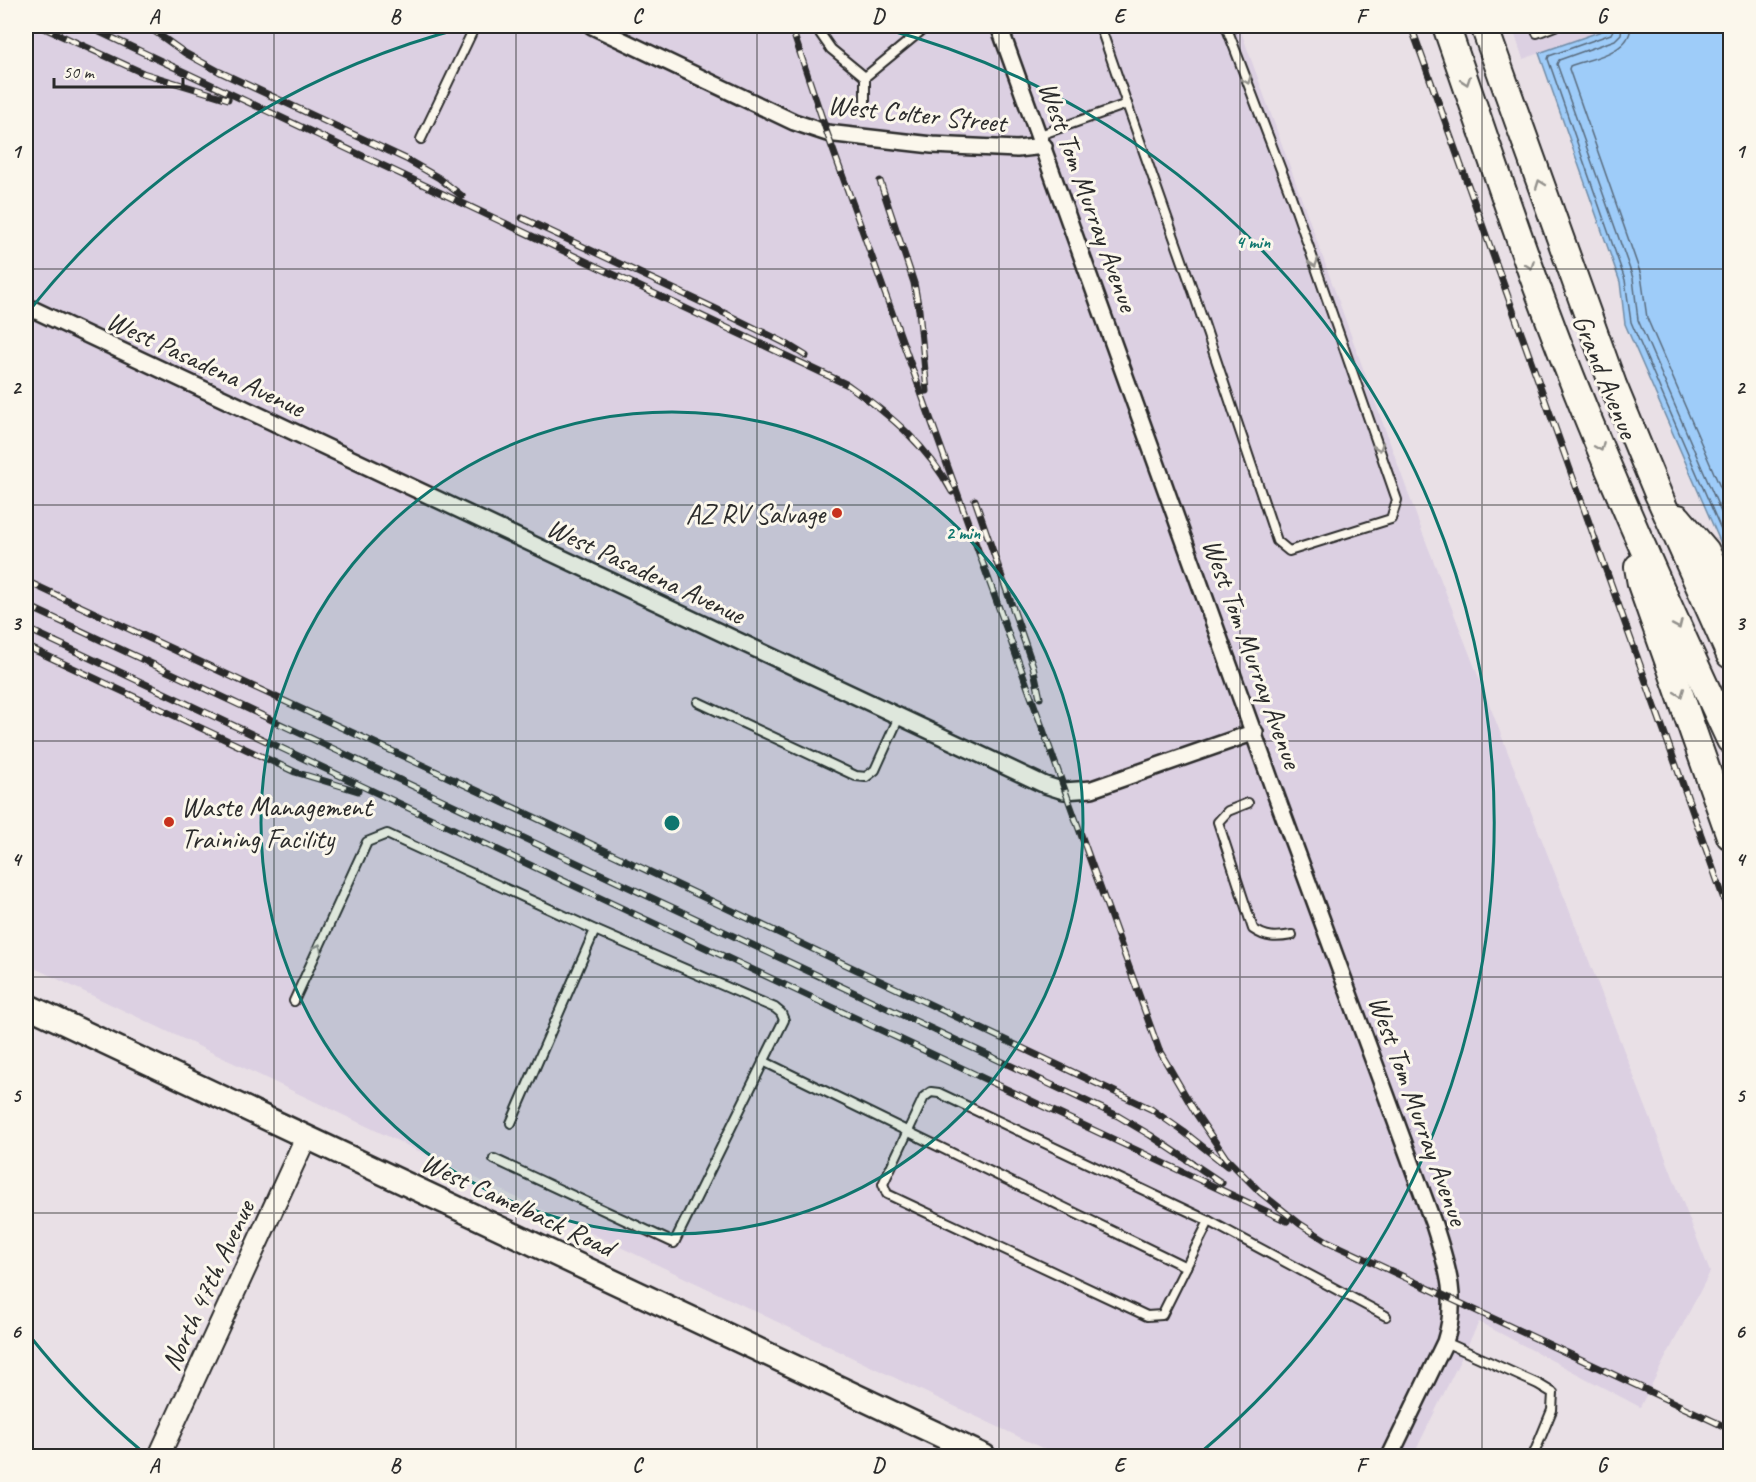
<svg xmlns="http://www.w3.org/2000/svg" width="1756" height="1482" font-family="Caveat,sans-serif">
	<rect width="100%" height="100%" fill="#e9e0e6"/>
	<filter id="ink" filterUnits="userSpaceOnUse"><feTurbulence type="fractalNoise" baseFrequency=".0167" numOctaves="2"/><feDisplacementMap in="SourceGraphic" scale="12" xChannelSelector="R" yChannelSelector="G"/><feConvolveMatrix kernelMatrix="1 2 1 2 8 2 1 2 1" color-interpolation-filters="sRGB"/></filter>
	<g filter="url(#ink)">
		<g fill="#dcd0e2">
			<polygon points="26,26 1239,26 1423,534 1710,1272 1640,1407 1479,1322 1413,1456 1059,1456 26,964"/>
			<polygon points="1512,26 1616,26 1523,59"/>
		</g>
		<polygon fill="#9eccf9" stroke="#708ca7" stroke-width="1.5" points="1616,26 1730,26 1730,564 1625,324 1620,282 1539,53"/>
		<g fill="none" stroke-linecap="round" stroke-linejoin="round">
			<g stroke="#596b7d" stroke-width="1.5">
				<polyline points="1615,26 1611,34 1549,56 1548,59 1625,280 1631,322 1730,550"/>
				<polyline points="1622,26 1621,34 1615,40 1559,60 1557,64 1633,278 1638,320 1730,533"/>
				<path d="M1631,26C1630,53 1592,58 1570,66L1569,69L1641,275L1647,318L1730,510"/>
			</g>
			<g stroke="#2b2b2b" stroke-width="12">
				<g id="lane">
					<polyline points="815,26 831,49 865,77"/>
					<polyline points="1534,26 1537,33 1555,26"/>
					<polyline points="865,103 865,77 927,26"/>
					<polyline points="1127,104 1193,291 1277,541 1289,551 1391,519 1397,500 1291,196 1226,26"/>
					<polyline points="1040,135 1127,104 1100,26"/>
					<polyline points="421,139 475,26"/>
					<polyline points="698,702 856,776 866,777 875,770 899,717"/>
					<path d="M1248,803L1228,811L1218,822L1253,929C1266,938 1276,938 1292,935"/>
					<polyline points="294,1001 367,842 387,834 595,930 775,1008 781,1013 784,1020 674,1243 494,1159"/>
					<polyline points="763,1061 1186,1267 1209,1221 1386,1316"/>
					<polyline points="511,1123 595,930"/>
					<polyline points="1186,1267 1162,1315 1147,1316 887,1194 883,1184 924,1097 931,1092 939,1093 1209,1221"/>
					<polyline points="1445,1342 1538,1384 1553,1393 1552,1410 1533,1456"/>
				</g>
			</g>
			<g stroke="#2b2b2b" stroke-width="20">
				<g id="street">
					<polyline points="592,26 794,122 827,133 932,145 1017,149 1044,146"/>
					<path d="M999,26L1274,790L1434,1225C1447,1266 1459,1299 1445,1342L1390,1456"/>
					<polyline points="26,306 1045,785 1064,791 1092,789 1255,732"/>
				</g>
			</g>
			<g stroke="#2b2b2b" stroke-width="24">
				<polyline id="secondary" points="159,1456 306,1137"/>
			</g>
			<g stroke="#2b2b2b" stroke-width="27">
				<polyline id="primary" points="26,1005 984,1456"/>
			</g>
			<g stroke="#2b2b2b" stroke-width="30">
				<g id="highway">
					<path d="M1446,26C1489,149 1529,273 1578,394C1625,511 1677,626 1730,740"/>
					<polyline points="1484,26 1613,385 1658,494 1730,655"/>
					<polyline points="1678,518 1706,551 1730,600"/>
					<polyline points="1638,567 1641,584 1730,836"/>
				</g>
			</g>
			<use href="#lane" stroke="#fbf7ec" stroke-width="8"/>
			<use href="#street" stroke="#fbf7ec" stroke-width="15"/>
			<use href="#secondary" stroke="#fbf7ec" stroke-width="20"/>
			<use href="#primary" stroke="#fbf7ec" stroke-width="22"/>
			<use href="#highway" stroke="#fbf7ec" stroke-width="26"/>
			<g stroke="#2b2b2b" stroke-width="7">
				<g id="rail">
					<polyline points="40,26 143,73 228,99"/>
					<path d="M87,26L848,385C890,415 928,446 952,492"/>
					<polyline points="147,26 185,53 220,72 406,159 439,178 462,196"/>
					<polyline points="791,26 827,133 1159,1050 1195,1112 1226,1158 1261,1193 1300,1224 1327,1241 1730,1429"/>
					<polyline points="1411,26 1730,916"/>
					<polyline points="880,181 914,283 919,310 927,391"/>
					<polyline points="522,218 716,309 785,343 806,356"/>
					<polyline points="975,500 1033,666 1040,698"/>
					<polyline points="26,581 534,817 1151,1109 1184,1132 1227,1166"/>
					<polyline points="26,605 1118,1116 1150,1135 1222,1183"/>
					<polyline points="26,628 1287,1221"/>
					<polyline points="26,646 295,772 358,791"/>
				</g>
			</g>
			<use href="#rail" stroke="#fbf7ec" stroke-width="4.5" stroke-dasharray="14" stroke-linecap="butt"/>
		</g>
		<defs><path id="oneway-chevron" d="M-2-3.5L2.5 0L-2 3.5" fill="none" stroke-width="1.6" stroke-linecap="round" stroke-linejoin="round" transform="scale(1.5)"/></defs>
		<g stroke="#93918c">
			<use href="#oneway-chevron" transform="translate(1247 80) rotate(69)"/>
			<use href="#oneway-chevron" transform="translate(1466 81) rotate(71)"/>
			<use href="#oneway-chevron" transform="translate(1540 184) rotate(-110)"/>
			<use href="#oneway-chevron" transform="translate(1314 263) rotate(71)"/>
			<use href="#oneway-chevron" transform="translate(1530 265) rotate(70)"/>
			<use href="#oneway-chevron" transform="translate(1379 447) rotate(71)"/>
			<use href="#oneway-chevron" transform="translate(1600 447) rotate(67)"/>
			<use href="#oneway-chevron" transform="translate(1678 625) rotate(66)"/>
			<use href="#oneway-chevron" transform="translate(1680 693) rotate(70)"/>
			<use href="#oneway-chevron" transform="translate(318 948) rotate(-65)"/>
		</g>
	</g>
	<path fill="none" stroke="#2b2b2b" stroke-width="1.5" stroke-opacity="0.55" d="M274,26V1456M516,26V1456M757,26V1456M999,26V1456M1240,26V1456M1482,26V1456M26,269H1730M26,505H1730M26,741H1730M26,977H1730M26,1213H1730"/>
	<circle cx="672" cy="823" r="411" fill="#0f766e" fill-opacity=".12"/>
	<g fill="none" stroke="#0f766e" stroke-width="3">
		<circle cx="672" cy="823" r="411"/>
		<path d="M144 1453A822 822 0 0 1 29 1335M29 311A822 822 0 0 1 466 27M878 27A822 822 0 0 1 1200 1453"/>
	</g>
	<g fill="#c8321e" stroke="#fbf7ec" stroke-width="2">
		<circle cx="837" cy="513" r="6"/>
		<circle cx="169" cy="822" r="6"/>
	</g>
	<g text-anchor="middle" stroke-width="6" stroke-linejoin="round" paint-order="stroke">
		<g font-size="28" fill="#2b2b2b" stroke="#fbf7ec">
			<text transform="translate(917 113) rotate(6)" y="10">West Colter Street</text>
			<text transform="translate(1089 196) rotate(70)" y="10">West Tom Murray Avenue</text>
			<text transform="translate(206 363) rotate(25)" y="10">West Pasadena Avenue</text>
			<text transform="translate(1606 376) rotate(68)" y="10">Grand Avenue</text>
			<text transform="translate(646 570) rotate(25)" y="10">West Pasadena Avenue</text>
			<text transform="translate(1253 653) rotate(70)" y="10">West Tom Murray Avenue</text>
			<text transform="translate(1419 1110) rotate(70)" y="10">West Tom Murray Avenue</text>
			<text transform="translate(518 1204) rotate(25)" y="10">West Camelback Road</text>
			<text transform="translate(207 1285) rotate(-65)" y="10">North 47th Avenue</text>
		</g>
		<g font-size="28" fill="#2b2b2b" stroke="#fbf7ec" text-anchor="end">
			<text x="825" y="523">AZ RV Salvage</text>
			<text x="181" y="816" text-anchor="start">Waste Management<tspan x="181" dy="32">Training Facility</tspan></text>
		</g>
	</g>
	<circle cx="672" cy="823" r="9" fill="#0f766e" stroke="#fbf7ec" stroke-width="3"/>
	<g font-size="18" text-anchor="middle" font-weight="bold" fill="#0f766e" stroke="#fbf7ec" stroke-width="6" stroke-linejoin="round" paint-order="stroke">
		<text x="1253" y="248">4 min</text>
		<text x="963" y="539">2 min</text>
	</g>
	<rect width="1756" height="1482" fill="none" stroke="#fbf7ec" stroke-width="66"/>
	<path d="M54 78v9h129v-9" fill="none" stroke="#2b2b2b" stroke-width="3"/>
	<text x="63" y="78" font-size="18" fill="#2b2b2b" stroke="#fbf7ec" stroke-width="4.5" paint-order="stroke">50 m</text>
	<rect x="33" y="33" width="1690" height="1416" fill="none" stroke="#2b2b2b" stroke-width="2"/>
	<g font-size="20" text-anchor="middle" font-weight="bold" fill="#2b2b2b">
		<text x="154" y="23">A</text>
		<text x="395" y="23">B</text>
		<text x="637" y="23">C</text>
		<text x="878" y="23">D</text>
		<text x="1119" y="23">E</text>
		<text x="1361" y="23">F</text>
		<text x="1602" y="23">G</text>
		<text x="16" y="158">1</text>
		<text x="1740" y="158">1</text>
		<text x="16" y="394">2</text>
		<text x="1740" y="394">2</text>
		<text x="16" y="630">3</text>
		<text x="1740" y="630">3</text>
		<text x="16" y="866">4</text>
		<text x="1740" y="866">4</text>
		<text x="16" y="1102">5</text>
		<text x="1740" y="1102">5</text>
		<text x="16" y="1338">6</text>
		<text x="1740" y="1338">6</text>
		<text x="154" y="1472">A</text>
		<text x="395" y="1472">B</text>
		<text x="637" y="1472">C</text>
		<text x="878" y="1472">D</text>
		<text x="1119" y="1472">E</text>
		<text x="1361" y="1472">F</text>
		<text x="1602" y="1472">G</text>
	</g>
</svg>
